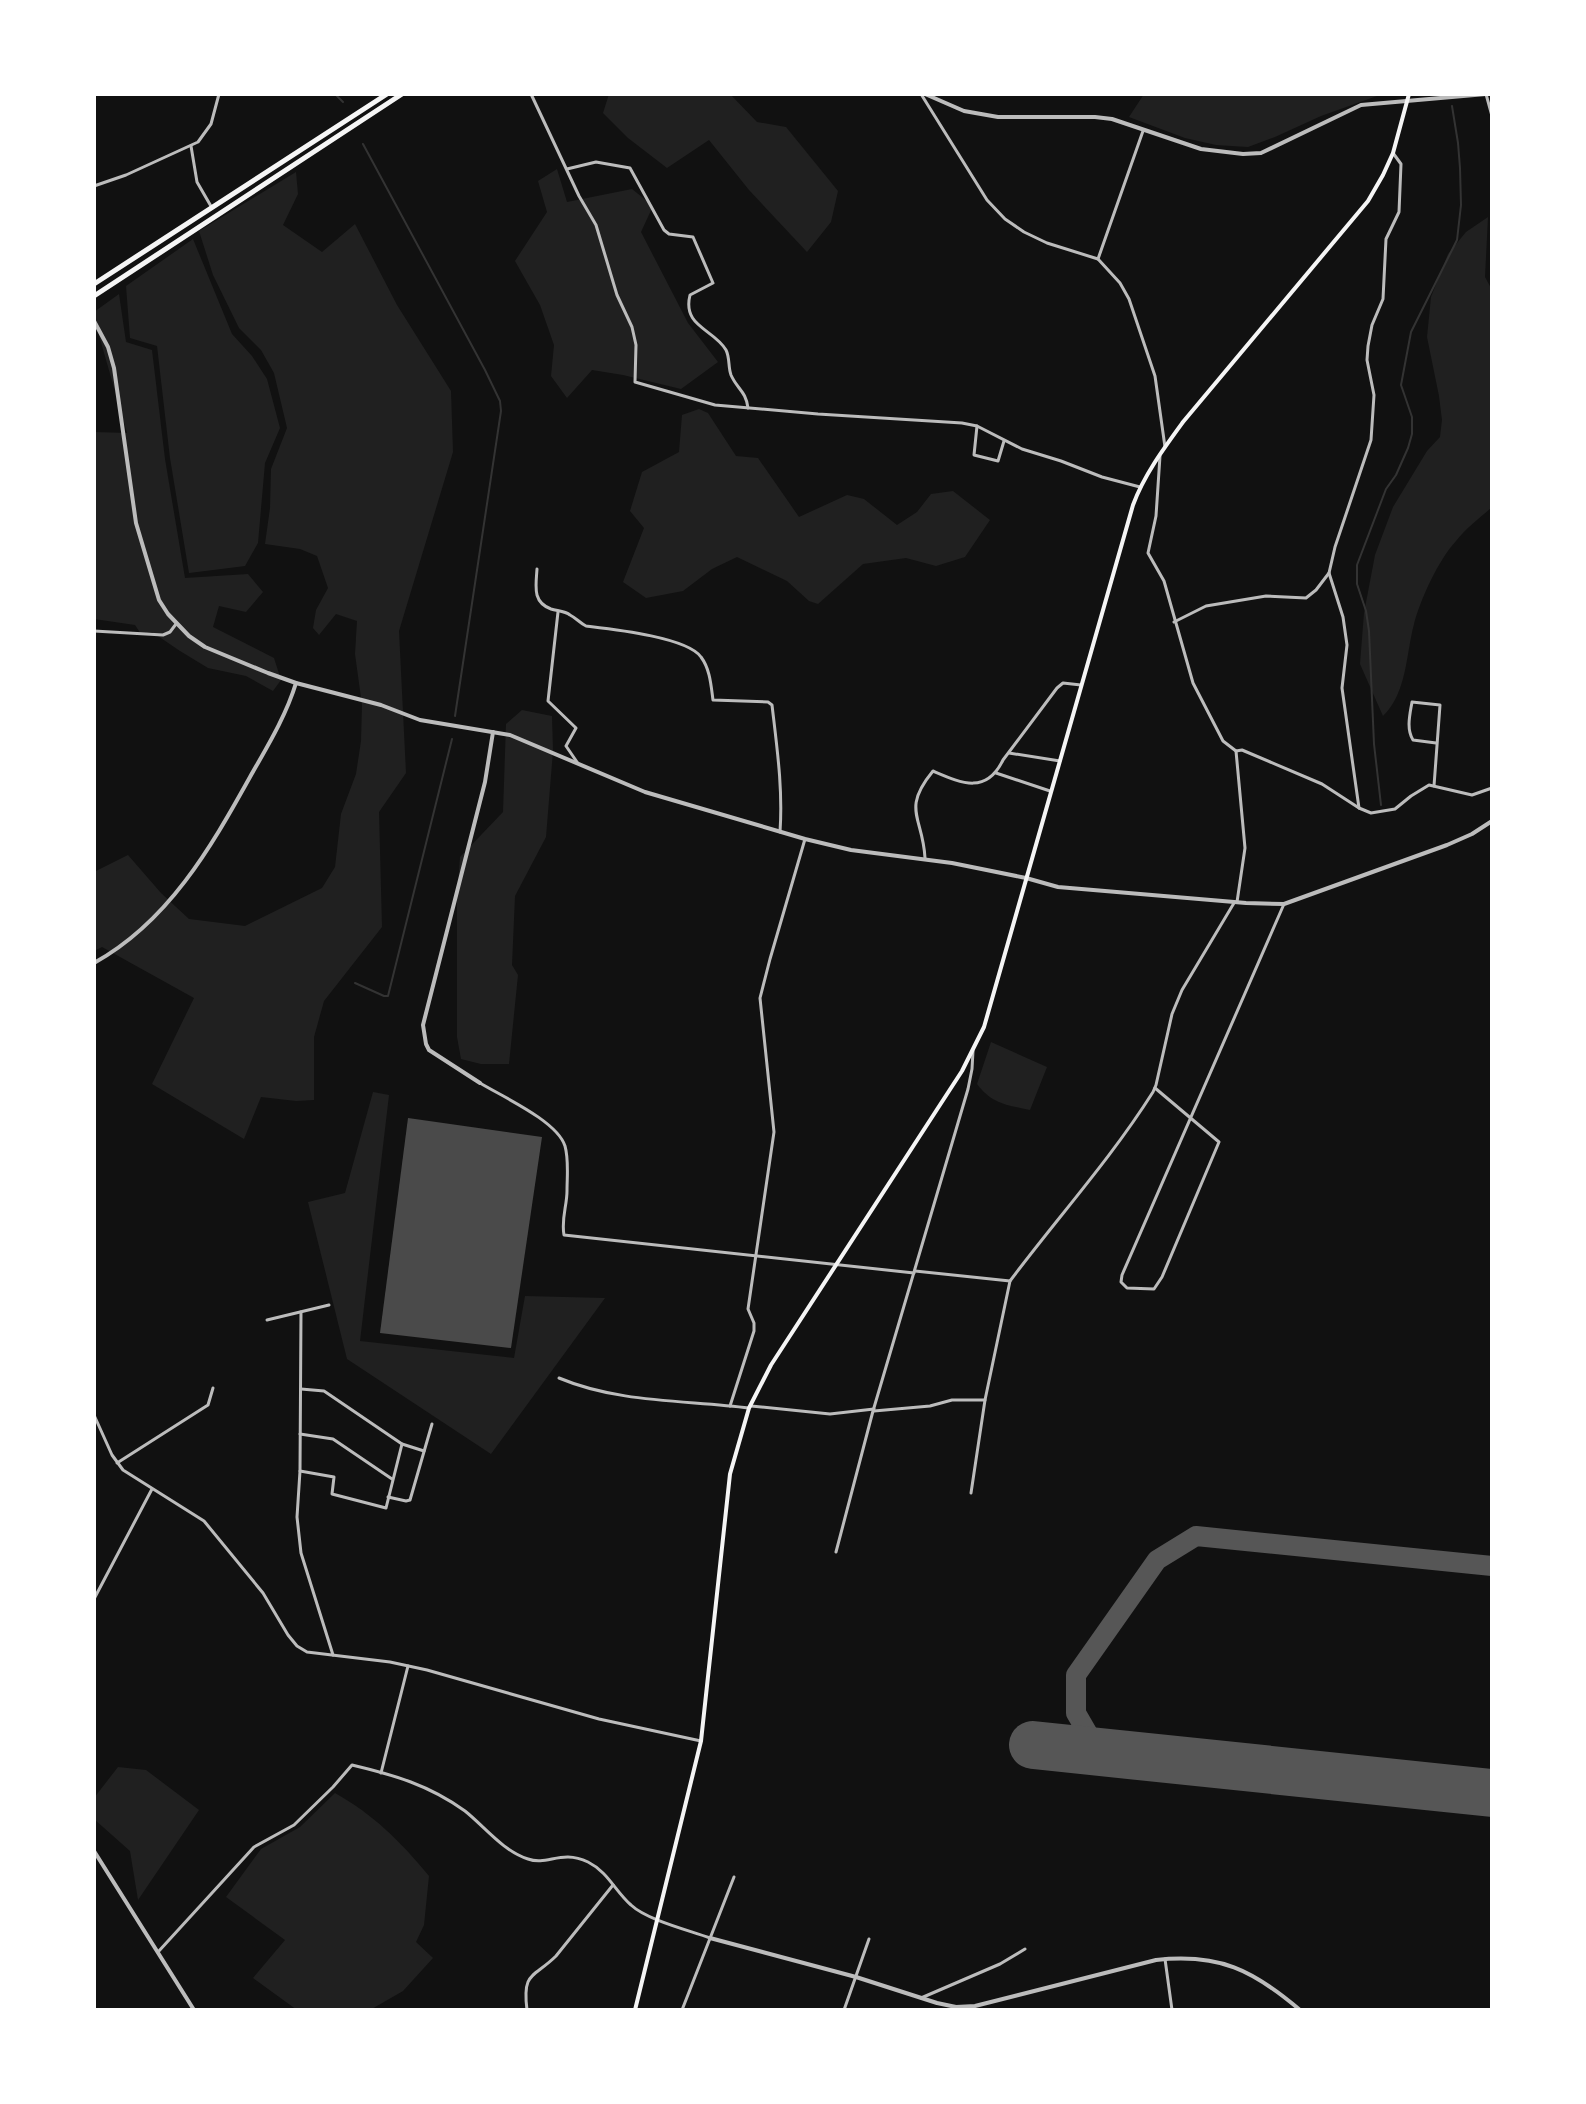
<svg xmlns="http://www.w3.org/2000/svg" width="1586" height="2104" font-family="'Public Sans',sans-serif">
	<rect width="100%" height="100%" fill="#111"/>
	<g fill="#202020">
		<polygon points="609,94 730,94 757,122 786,127 838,191 831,222 807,252 749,190 709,140 667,168 628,138 603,113"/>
		<polygon points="1144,94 1377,94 1377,96 1321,116 1275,137 1248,147 1216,145 1185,138 1129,117"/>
		<polygon points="557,169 567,202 632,189 653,206 641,232 688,323 718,362 681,389 623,375 592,370 567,398 551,376 554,345 540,305 515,261 547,212 538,181"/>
		<polygon points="296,172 298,194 283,225 322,252 355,224 397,305 451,391 453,452 399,631 406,773 379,812 382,927 324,1001 314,1037 314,1100 296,1101 261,1097 244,1139 152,1084 194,998 102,947 94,951 94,872 128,855 161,893 189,919 245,926 322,888 335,867 341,814 356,774 361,741 362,705 355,654 357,621 336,614 319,635 313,628 316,610 328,588 317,556 300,549 265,544 270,508 271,469 287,428 274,373 261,350 239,328 213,275 199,231"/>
		<path d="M1488,217L1485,277L1492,290V389L1490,399L1492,402V507C1480,518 1466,528 1456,541C1439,559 1420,600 1414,624C1406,654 1407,693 1383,716L1360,664L1364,613L1375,555L1393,507L1427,451L1440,437L1442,420L1439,396L1427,337L1431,297L1448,254L1466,232Z"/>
		<polygon points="193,239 232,334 252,356 267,379 280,428 265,463 258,543 245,566 189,573 170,458 157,346 130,338 126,286"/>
		<polygon points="119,294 126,342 152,350 165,459 185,578 248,574 263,592 246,612 219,606 213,627 274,658 281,680 273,691 246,676 208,668 180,651 152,632 141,634 135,625 94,619 94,432 127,433 94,318 94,312"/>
		<polygon points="699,409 708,413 736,456 758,458 799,517 847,495 864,499 897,525 917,512 931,494 953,491 990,520 965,557 936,566 906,558 863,564 818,604 809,601 787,581 737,557 712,569 683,591 646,598 623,582 644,528 630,511 642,472 679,452 682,415"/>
		<polygon points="522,710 552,716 553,751 546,837 515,896 512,965 518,975 509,1064 481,1064 461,1059 457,1037 457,898 460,857 503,812 506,724"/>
		<path d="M991,1042L1047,1067L1030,1110C1007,1105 992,1104 977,1084Z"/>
		<polygon points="373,1092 389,1095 360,1341 514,1358 525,1296 605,1298 491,1454 347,1359 308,1202 345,1193"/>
		<polygon points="118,1767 146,1770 199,1810 138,1900 130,1851 94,1819 94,1798"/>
		<path d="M335,1793C374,1815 400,1841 429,1876L424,1925L416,1942L433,1958L403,1991L370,2010H297L253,1978L285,1940L226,1897L261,1849L300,1827Z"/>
	</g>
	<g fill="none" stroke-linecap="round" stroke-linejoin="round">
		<g stroke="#333" stroke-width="2">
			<polyline points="335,94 343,102"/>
			<polyline points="363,144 485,370 500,401 501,411 455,716"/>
			<polyline points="1381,805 1374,744 1369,631 1366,611 1357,584 1357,565 1386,489 1396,475 1408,448 1412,434 1412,417 1401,385 1411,332 1457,240 1461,205 1460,168 1458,143 1452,106"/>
			<polyline points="355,983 384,996 388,996 452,739"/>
		</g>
		<polyline stroke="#565656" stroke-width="20" points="1111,1754 1091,1739 1076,1713 1076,1675 1157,1560 1196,1536 1492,1566"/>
		<polyline stroke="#565656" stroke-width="48" points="1033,1745 1492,1793"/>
	</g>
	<polygon fill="#4a4a4a" points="408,1118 542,1137 511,1348 380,1333"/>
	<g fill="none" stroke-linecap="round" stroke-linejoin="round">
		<g stroke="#bcbcbc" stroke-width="3">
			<polyline points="531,94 579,196 596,225 617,295 632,327 636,345 635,382 715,405 818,414 962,423 977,426 1022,449 1061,461 1102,477 1140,487"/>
			<polyline points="921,94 987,200 1005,219 1024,232 1047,243 1098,259 1120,283 1129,299 1155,376 1165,447"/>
			<polyline points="1486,94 1492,116"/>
			<polyline points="191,146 197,182 212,208"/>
			<path d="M567,169L596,162L630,168L664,230L669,234L693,237L713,283L690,295C682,327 714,329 726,350C730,358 728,367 731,375C737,389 746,391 748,408"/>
			<polyline points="94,186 126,175 198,142 211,124 219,94"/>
			<polyline points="1098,259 1143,131"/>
			<polyline points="977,426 974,455 998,461 1004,441"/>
			<polyline points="1160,456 1156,516 1148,553 1164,581 1193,683 1223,741 1236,751 1242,750 1322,784 1359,808 1371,813 1395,809 1411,796 1429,785 1472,795 1492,788"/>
			<path d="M537,569C536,586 532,602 551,609C557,611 565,611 570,615C576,618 580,623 586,626C611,629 687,637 701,657C710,669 711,685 713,700L768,702L772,705C777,748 783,789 780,832"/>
			<polyline points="558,612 548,701 576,728 566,746 577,762"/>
			<polyline points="1174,622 1206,606 1266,596 1306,598 1316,590 1329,573"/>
			<polyline points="94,631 163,635 170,632 176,624"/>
			<polyline points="1236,751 1245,848 1237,902"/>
			<polyline points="1009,753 1060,761"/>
			<polyline points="996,773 1050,791"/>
			<path d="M1434,786L1440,705L1412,702C1410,714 1406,729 1413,740L1436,743"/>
			<polyline points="1359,808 1342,688 1347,645 1343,617 1329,573 1335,547 1371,440 1374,395 1367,360 1368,346 1372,325 1383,299 1386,239 1399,212 1401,164 1393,153"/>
			<path d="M925,858C923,817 901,810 933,771C961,783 986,795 1003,760L1057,688L1063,683L1081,685"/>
			<path d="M480,1083C503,1097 557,1121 565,1146C569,1160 567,1177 567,1191C567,1206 561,1219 564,1235L914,1273"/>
			<polyline points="1155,1088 1219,1142 1162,1277 1154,1289 1127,1288 1121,1282 1122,1275 1284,904"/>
			<path d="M915,1271L1010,1281C1058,1217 1110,1160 1153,1092L1156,1085L1172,1014L1182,990L1234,903"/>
			<polyline points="301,1312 300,1471 297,1517 301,1553 333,1655"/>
			<polyline points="267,1320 329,1305"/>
			<path d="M559,1378C618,1403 686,1400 749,1408"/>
			<polyline points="301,1389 324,1391 402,1444 424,1451"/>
			<polyline points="730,1406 754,1331 754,1323 748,1309 774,1132 760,998 770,959 805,839"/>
			<polyline points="751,1406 830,1414 874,1409"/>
			<polyline points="874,1411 930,1406 952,1400 985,1400"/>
			<polyline points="94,1415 112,1455 123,1470 204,1521 263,1593 288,1635 297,1646 307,1652 390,1662 427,1670 599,1719 701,1741"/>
			<polyline points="300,1434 333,1439 392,1479"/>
			<polyline points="117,1463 208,1405 213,1388"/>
			<polyline points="300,1471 334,1477 332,1494 386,1508 402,1444"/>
			<polyline points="971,1493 985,1400 1010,1281"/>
			<polyline points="388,1497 406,1501 410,1500 432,1424"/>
			<polyline points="836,1552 873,1411 968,1089 972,1069 973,1051"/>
			<polyline points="94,1599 152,1489"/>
			<polyline points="381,1773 408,1666"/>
			<path d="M158,1952L254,1847L294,1825L333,1787L352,1765C394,1775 429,1785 465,1811C485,1827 503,1851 528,1859C548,1866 561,1849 588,1862C608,1872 615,1891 631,1905C647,1920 688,1930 710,1938"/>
			<polyline points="1165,1959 1172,2010"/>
			<polyline points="921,1998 1000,1964 1025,1949"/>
			<path d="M527,2010C522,1971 534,1978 556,1956L613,1885"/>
			<polyline points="682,2010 734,1877"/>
			<polyline points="844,2010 869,1939"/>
		</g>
		<g stroke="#bcbcbc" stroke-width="4">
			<polyline points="925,94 964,111 998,117 1095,117 1112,119 1201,149 1243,154 1261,153 1361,105 1486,94"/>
			<polyline points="94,321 108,347 114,368 136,523 159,600 168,614 189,636 205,647 268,673 296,683 381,705 420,720 510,735 645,792 805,839 851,850 952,863 1026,878 1058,887 1246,903 1284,904 1447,845 1472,834 1492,821"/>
			<path d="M94,963C168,922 210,849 250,777C267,747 286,716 296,683"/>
			<polyline points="480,1083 429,1050 426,1044 423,1025 485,782 493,732"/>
			<polyline points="94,1851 194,2010"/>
			<path d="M710,1938L856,1977L937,2003L956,2007L975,2006L1156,1960C1219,1953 1253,1970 1300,2010"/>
		</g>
		<path stroke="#f5f5f5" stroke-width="4" d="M635,2010L701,1741L730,1474L749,1408L771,1365L962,1071L984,1027L1133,505C1144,475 1164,448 1183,422L1368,201L1383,175L1393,153L1409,94"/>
		<g stroke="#f5f5f5" stroke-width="5">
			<polyline points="94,284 387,94"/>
			<polyline points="94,296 402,94"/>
		</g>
	</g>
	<rect width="1586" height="2104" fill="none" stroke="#ffffff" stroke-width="192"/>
</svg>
